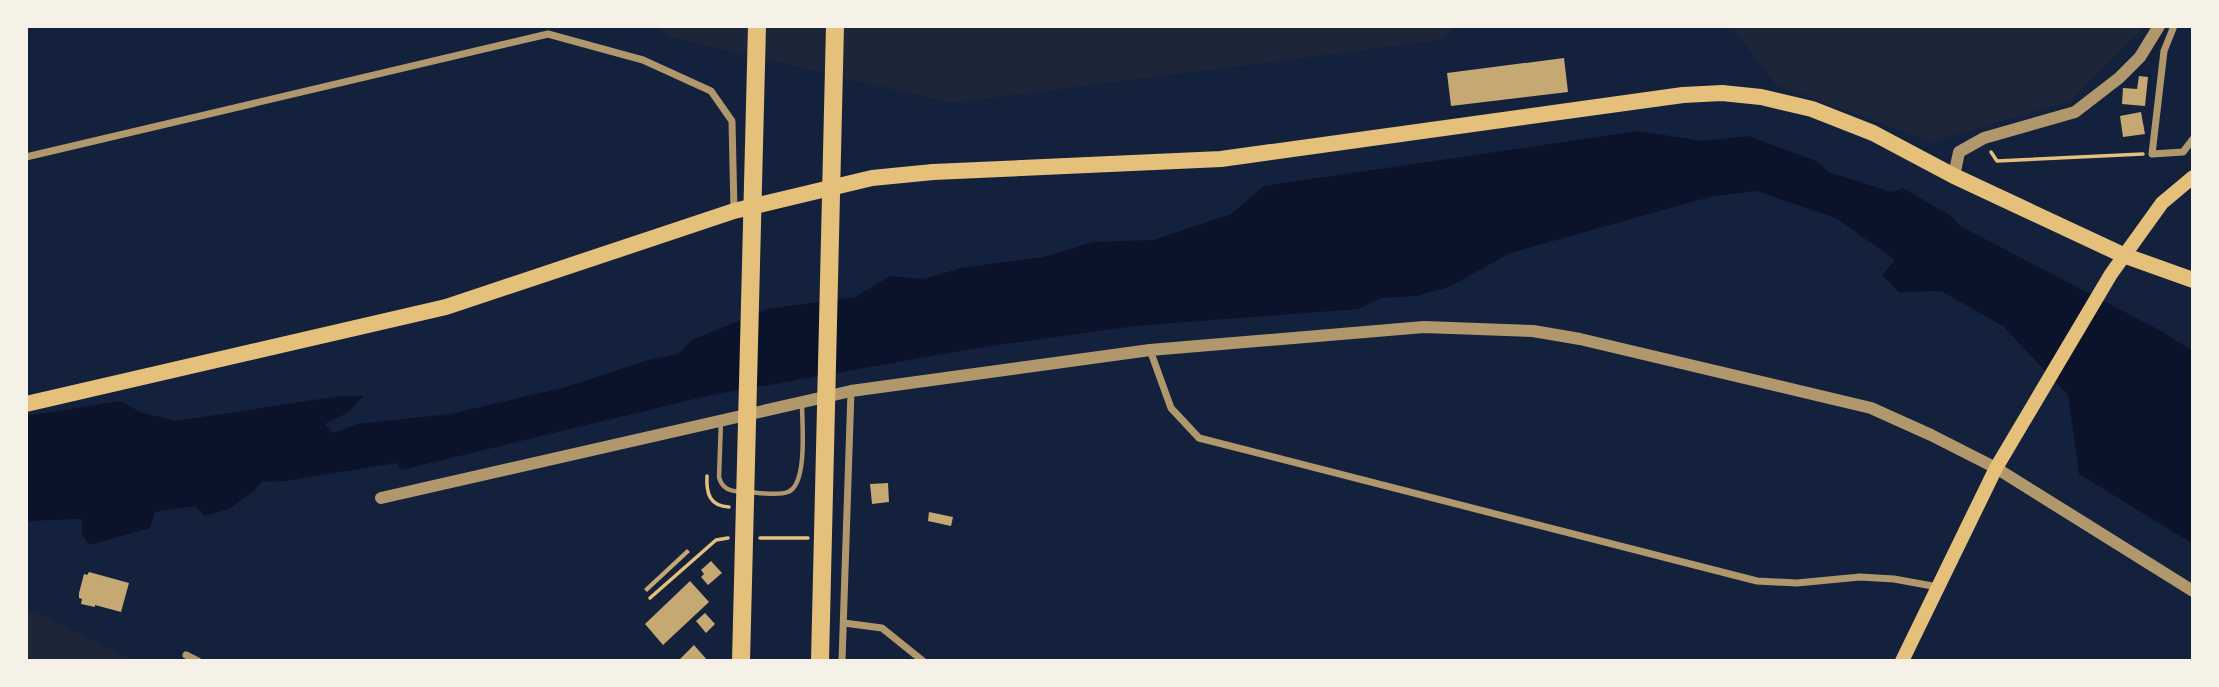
<svg xmlns="http://www.w3.org/2000/svg" width="2219" height="687" font-family="Lato,sans-serif">
	<rect width="100%" height="100%" fill="#14213d"/>
	<g fill="#1d2539">
		<polygon points="657,26 1455,26 1442,40 951,103 670,37"/>
		<polygon points="1731,26 2146,26 2070,101 1932,142 1776,85"/>
		<polygon points="26,611 35,612 133,661 26,661"/>
	</g>
	<polygon fill="#0b132b" points="1639,131 1701,141 1748,136 1816,161 1829,172 1891,192 1903,188 1951,216 1960,226 2161,331 2193,351 2193,544 2079,474 2068,395 2003,326 1941,291 1899,292 1882,275 1895,260 1836,218 1756,191 1710,197 1510,253 1449,287 1416,296 1381,298 1358,309 1135,326 977,348 707,396 401,470 394,458 386,455 356,451 273,468 254,491 229,509 205,516 195,506 155,512 150,528 89,545 82,534 82,519 26,521 26,416 121,401 140,412 176,421 340,396 364,396 347,413 325,424 333,433 357,424 450,414 566,387 648,360 678,354 692,340 767,309 855,297 890,276 924,279 961,268 1043,257 1093,242 1154,240 1231,214 1264,186"/>
	<g fill="none" stroke-linecap="round" stroke-linejoin="round">
		<polyline stroke="#0b132b" stroke-width="32" points="255,466 285,465 408,445"/>
	</g>
	<g fill="#c6a872">
		<polygon points="1564,58 1568,92 1451,106 1447,73"/>
		<polygon points="2139,76 2148,77 2145,106 2122,104 2123,88 2137,89"/>
		<polygon points="2141,112 2145,134 2123,137 2120,116"/>
		<polygon points="888,483 889,502 872,504 870,484"/>
		<polygon points="929,512 953,517 951,526 928,521"/>
		<polygon points="687,549 690,552 647,592 644,589"/>
		<polygon points="711,561 722,573 708,585 701,577 704,574 701,570"/>
		<polygon points="89,572 129,583 121,612 95,605 95,607 81,604 82,599 79,598 79,593 84,574 87,575"/>
		<polygon points="690,581 709,602 663,645 645,624"/>
		<polygon points="705,613 715,624 706,633 696,621"/>
		<polygon points="694,645 708,661 678,661"/>
	</g>
	<g fill="none" stroke-linecap="round" stroke-linejoin="round">
		<g stroke="#e5c07b" stroke-width="3.5">
			<polyline points="1991,152 1997,161 2143,154"/>
			<path d="M707,476C706,494 710,506 729,507"/>
			<polyline points="760,538 808,538"/>
			<polyline points="650,598 716,540 728,538"/>
		</g>
		<g stroke="#b1986c" stroke-width="4.5">
			<path d="M721,421L719,477C722,489 730,491 741,492"/>
			<path d="M750,492C761,493 778,496 788,492C808,484 802,423 802,404"/>
		</g>
		<g stroke="#b1986c" stroke-width="7">
			<polyline points="2174,26 2164,51 2152,154 2183,152 2193,139"/>
			<polyline points="26,157 548,34 643,60 711,91 732,121 734,211"/>
			<polyline points="1150,350 1171,408 1199,438 1757,581 1797,583 1860,577 1894,579 1938,587"/>
			<polyline points="844,623 882,628 923,661"/>
			<polyline points="186,655 198,661"/>
			<polyline points="842,661 851,391"/>
		</g>
		<g stroke="#b1986c" stroke-width="12">
			<polyline points="1954,176 1959,152 1984,138 2075,112 2119,78 2140,57 2159,26"/>
			<polyline points="381,498 851,391 1150,350 1424,327 1533,331 1580,339 1871,408 1931,435 1996,468 2193,591"/>
		</g>
		<polyline stroke="#e5c07b" stroke-width="14" points="1902,661 1996,468 2111,274 2162,203 2193,177"/>
		<polyline stroke="#e5c07b" stroke-width="16" points="26,404 446,307 734,211 872,178 933,172 1221,159 1683,95 1722,93 1761,97 1812,109 1873,133 1954,176 2123,255 2193,280"/>
		<g stroke="#e5c07b" stroke-width="18">
			<polyline points="741,661 757,26"/>
			<polyline points="820,661 835,26"/>
		</g>
	</g>
	<rect width="2219" height="687" fill="none" stroke="#f6f1e7" stroke-width="56"/>
</svg>
